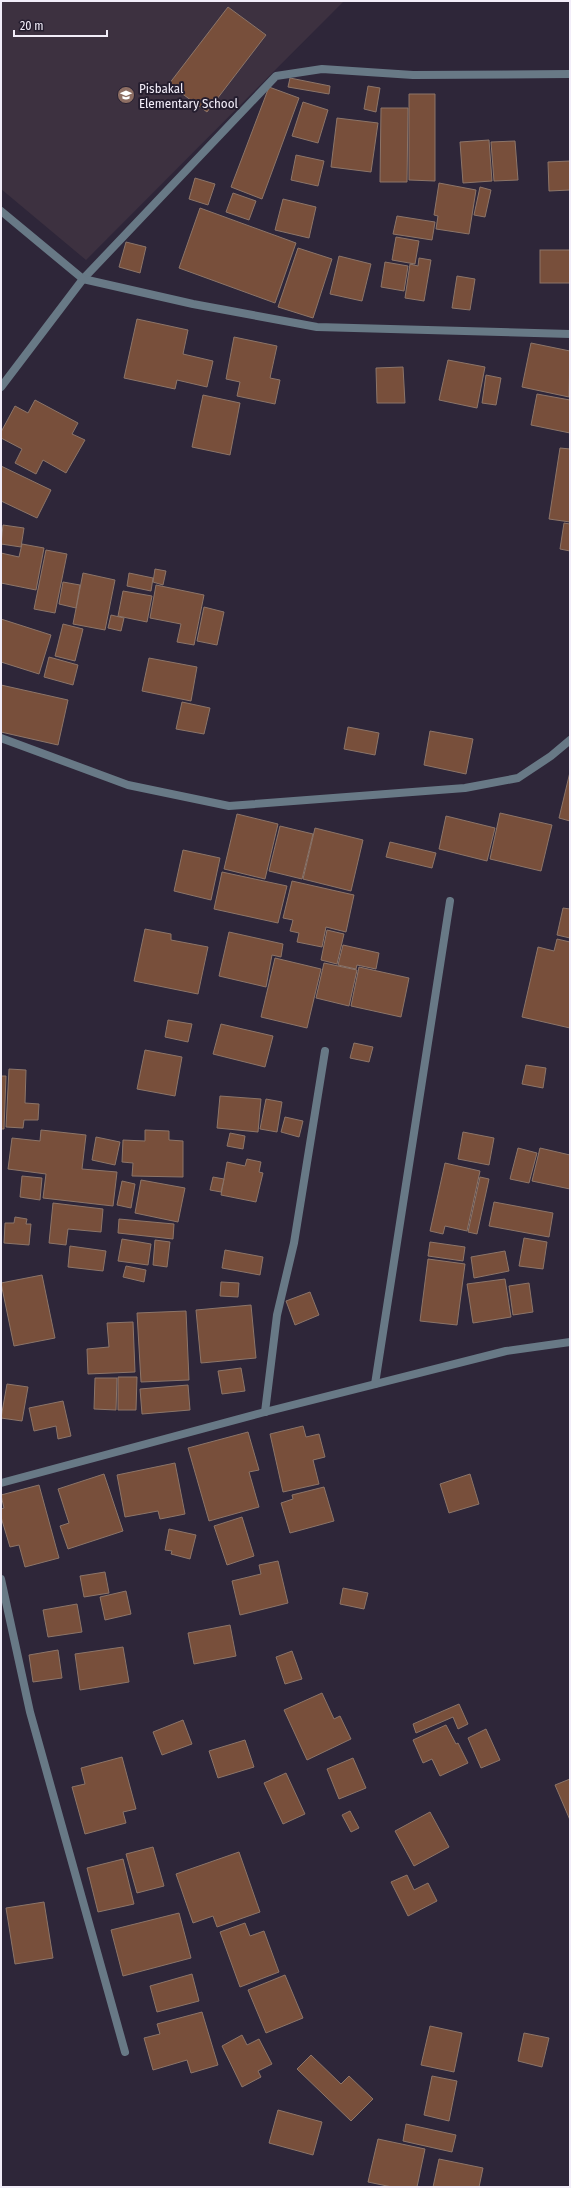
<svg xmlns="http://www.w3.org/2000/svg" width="571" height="2188" font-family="'Fira Sans Condensed',sans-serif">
	<rect width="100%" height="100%" fill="#2e2639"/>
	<polygon fill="#3d3140" points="1,1 344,1 86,260 1,189"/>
	<g fill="#784f3b" stroke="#8c7569">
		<polygon points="228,7 266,35 207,112 169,84"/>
		<polygon points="290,78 330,86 329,94 288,87"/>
		<polygon points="368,86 380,88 376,112 364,109"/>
		<polygon points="269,87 299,98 262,199 231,187"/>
		<polygon points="409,94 435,94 435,181 409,180"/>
		<polygon points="303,102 328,110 318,143 292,136"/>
		<polygon points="381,108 408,108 407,182 380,182"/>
		<polygon points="337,118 378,123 371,172 331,167"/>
		<polygon points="489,140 492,181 463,183 460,142"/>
		<polygon points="515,141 518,180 494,181 491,142"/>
		<polygon points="296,155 324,161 318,186 291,180"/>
		<polygon points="570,161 570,190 549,191 548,162"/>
		<polygon points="195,178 215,184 208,205 189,199"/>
		<polygon points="439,183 476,190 469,234 436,229 438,216 434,215"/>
		<polygon points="480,187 491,190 485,217 474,215"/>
		<polygon points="233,193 256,201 249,220 226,212"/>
		<polygon points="283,199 316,207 309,238 275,230"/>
		<polygon points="200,208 296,243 275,303 179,268"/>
		<polygon points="397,216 435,222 432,240 393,234"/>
		<polygon points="396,237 419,241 415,264 392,260"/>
		<polygon points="126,242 146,247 140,273 119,267"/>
		<polygon points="298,248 332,259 313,318 278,307"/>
		<rect x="540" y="250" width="30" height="33"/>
		<polygon points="339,256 371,264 362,301 330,294"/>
		<polygon points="419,258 431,260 424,301 405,298 410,264 418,266"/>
		<polygon points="385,262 408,266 404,291 381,287"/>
		<polygon points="457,276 475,279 470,310 452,308"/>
		<polygon points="137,319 188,330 183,354 213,361 207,387 177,380 175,389 124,378"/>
		<polygon points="234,337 277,346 270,378 280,380 275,404 237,396 240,382 226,379"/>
		<polygon points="531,343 570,351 569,397 522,387"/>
		<polygon points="448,360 485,367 477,408 439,400"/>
		<polygon points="403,367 405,403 377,403 376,368"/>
		<polygon points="486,375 501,378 496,405 482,403"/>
		<polygon points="537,394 570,400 570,433 531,425"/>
		<polygon points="203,395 240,403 230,455 192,447"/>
		<polygon points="35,400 78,423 72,434 85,440 66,473 43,460 36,474 15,463 22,449 1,438 1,432 15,406 28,413"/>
		<polygon points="560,448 570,449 570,522 549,519"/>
		<polygon points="1,466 51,490 37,518 1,501"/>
		<polygon points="564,523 570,524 570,551 560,549"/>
		<polygon points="3,525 24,528 21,547 1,544"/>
		<polygon points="22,544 44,548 36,590 1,583 1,553 19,557"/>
		<polygon points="46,550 67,554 55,613 34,609"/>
		<polygon points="155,569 166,571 163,585 153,582"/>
		<polygon points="83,573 115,580 105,630 73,624"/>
		<polygon points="129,573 153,578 151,591 127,586"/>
		<polygon points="63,582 80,585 76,608 59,604"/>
		<polygon points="156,585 204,595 194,645 177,642 181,624 150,618"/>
		<polygon points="123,591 152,596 147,622 118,616"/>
		<polygon points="204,607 224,612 217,645 197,641"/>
		<polygon points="111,615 124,618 121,631 108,628"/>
		<polygon points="1,619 51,635 39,674 1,662"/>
		<polygon points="63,624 83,629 75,661 55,656"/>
		<polygon points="49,657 78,665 73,685 44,677"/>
		<polygon points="149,658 197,667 191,701 142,691"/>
		<polygon points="1,685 68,700 58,745 1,732"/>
		<polygon points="182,702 210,708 204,734 176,729"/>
		<polygon points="348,727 379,733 375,755 344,749"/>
		<polygon points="430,731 473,739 466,774 424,765"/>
		<polygon points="570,772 570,821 559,818"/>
		<polygon points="500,813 552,825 541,871 490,859"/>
		<polygon points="237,814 278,824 265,879 224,869"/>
		<polygon points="446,816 495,828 487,861 439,849"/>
		<polygon points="280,826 313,834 302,879 269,871"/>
		<polygon points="315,828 363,840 351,891 303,879"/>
		<polygon points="390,842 436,853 432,868 386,857"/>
		<polygon points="183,850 220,858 211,900 174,891"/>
		<polygon points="222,872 287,886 278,923 214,909"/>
		<polygon points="292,881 354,895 346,932 326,927 322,947 297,942 299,933 290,931 293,920 283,918"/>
		<polygon points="563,908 570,909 570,938 557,935"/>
		<polygon points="145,929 171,934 171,940 208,947 198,994 134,981"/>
		<polygon points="327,930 344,934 337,964 321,960"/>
		<polygon points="229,932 283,944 281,957 272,955 266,987 219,976"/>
		<polygon points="557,939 570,942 570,1028 522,1017 538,947 554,951"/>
		<polygon points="343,945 379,953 376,969 357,965 356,969 338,965"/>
		<polygon points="275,958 321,969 307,1028 261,1017"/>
		<polygon points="324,963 357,970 349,1006 316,998"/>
		<polygon points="359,967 409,978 401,1017 351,1006"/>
		<polygon points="168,1020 192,1024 188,1042 165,1037"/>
		<polygon points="221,1024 273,1036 265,1067 213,1054"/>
		<polygon points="354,1043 373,1047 369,1062 350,1058"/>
		<polygon points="145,1050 182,1057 175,1096 137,1089"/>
		<polygon points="526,1065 546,1068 543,1088 522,1084"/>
		<polygon points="9,1069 26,1070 25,1103 39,1104 38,1120 24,1120 23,1128 6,1127"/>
		<polygon points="1,1076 6,1076 4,1129 1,1129"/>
		<polygon points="220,1096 261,1099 258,1132 217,1128"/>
		<polygon points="266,1099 282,1102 277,1132 260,1129"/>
		<polygon points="285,1117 303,1121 299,1137 281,1132"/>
		<polygon points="41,1130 86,1135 82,1169 117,1172 113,1206 43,1198 46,1174 8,1169 12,1138 40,1141"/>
		<polygon points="145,1130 169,1131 169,1140 183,1141 183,1177 132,1176 133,1163 122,1162 123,1140 145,1141"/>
		<polygon points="463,1132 494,1138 489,1165 458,1159"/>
		<polygon points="230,1133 245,1136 243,1149 227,1146"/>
		<polygon points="96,1137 120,1142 115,1165 92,1160"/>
		<polygon points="518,1148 537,1153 529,1183 510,1179"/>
		<polygon points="540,1148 570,1155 570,1189 532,1181"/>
		<polygon points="247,1159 261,1162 259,1172 263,1173 256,1202 221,1195 227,1162 245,1166"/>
		<polygon points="445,1163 480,1171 467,1231 445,1226 443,1234 430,1231"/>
		<polygon points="22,1176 42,1178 40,1200 20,1197"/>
		<polygon points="213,1177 224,1179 221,1192 210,1190"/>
		<polygon points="480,1177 489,1179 477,1234 468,1232"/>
		<polygon points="141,1180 185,1188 178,1222 135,1213"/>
		<polygon points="122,1181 135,1184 131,1208 117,1205"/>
		<polygon points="494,1202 553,1213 549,1237 489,1226"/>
		<polygon points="53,1203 103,1209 101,1232 68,1229 66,1245 49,1243"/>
		<polygon points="15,1217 27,1219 26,1224 31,1224 29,1245 4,1243 5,1223 14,1223"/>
		<polygon points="119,1219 174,1224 173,1239 118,1233"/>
		<polygon points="524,1238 547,1242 543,1269 519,1266"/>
		<polygon points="122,1239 151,1244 148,1265 118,1261"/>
		<polygon points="155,1240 170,1242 167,1267 153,1265"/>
		<polygon points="430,1242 465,1247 463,1261 428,1256"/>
		<polygon points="70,1246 106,1251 103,1271 68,1267"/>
		<polygon points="225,1250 263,1257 260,1275 222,1268"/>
		<polygon points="505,1251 509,1271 474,1278 471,1257"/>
		<polygon points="428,1259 465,1264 457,1325 420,1321"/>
		<polygon points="126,1266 146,1270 144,1282 123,1277"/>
		<polygon points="42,1275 55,1338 14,1346 1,1283"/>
		<polygon points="505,1279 511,1317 473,1323 467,1284"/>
		<polygon points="221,1282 239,1283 238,1297 220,1296"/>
		<polygon points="529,1283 533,1312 513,1315 509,1286"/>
		<polygon points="310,1292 319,1315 295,1325 286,1301"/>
		<polygon points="251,1305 256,1358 201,1363 196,1310"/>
		<polygon points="186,1311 189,1380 141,1382 137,1313"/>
		<polygon points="133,1322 135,1372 88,1374 87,1349 109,1347 107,1323"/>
		<polygon points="241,1368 245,1391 222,1394 218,1371"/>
		<polygon points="118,1377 137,1377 136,1410 118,1410"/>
		<polygon points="95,1378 117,1378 116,1410 94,1409"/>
		<polygon points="7,1384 28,1387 22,1421 1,1418"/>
		<polygon points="188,1385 190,1410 142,1414 140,1389"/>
		<polygon points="63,1401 71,1436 58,1439 56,1426 34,1431 29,1408"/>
		<polygon points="303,1426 306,1437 319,1434 325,1457 313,1460 319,1484 283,1492 270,1434"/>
		<polygon points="248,1432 259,1470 249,1472 259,1507 209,1521 188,1448"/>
		<polygon points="175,1463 185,1514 160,1519 158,1511 125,1517 117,1475"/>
		<polygon points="104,1474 123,1531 68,1549 60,1526 69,1523 58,1489"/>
		<polygon points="470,1474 479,1504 449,1513 440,1484"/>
		<polygon points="39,1485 59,1558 25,1567 19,1545 10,1547 1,1517 1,1509 4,1508 1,1495"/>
		<polygon points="324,1487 334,1521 290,1533 281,1503 293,1499 292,1495"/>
		<polygon points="242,1517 254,1556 227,1565 214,1526"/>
		<polygon points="169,1529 196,1535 190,1559 171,1554 172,1551 165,1550"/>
		<polygon points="278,1561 288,1603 240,1615 232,1581 261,1574 259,1565"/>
		<polygon points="105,1572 109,1593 84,1597 80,1576"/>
		<polygon points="343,1588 368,1593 364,1609 340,1604"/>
		<polygon points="126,1591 131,1614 105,1620 100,1597"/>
		<polygon points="77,1604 82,1632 48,1637 43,1610"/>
		<polygon points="230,1625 236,1656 194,1664 188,1633"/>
		<polygon points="123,1647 129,1682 80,1690 75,1654"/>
		<polygon points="58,1650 62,1678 33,1682 29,1655"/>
		<polygon points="292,1651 302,1679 285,1684 276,1657"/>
		<polygon points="322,1693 334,1719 340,1716 351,1739 307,1760 284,1710"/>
		<polygon points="459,1704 468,1724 458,1729 453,1717 416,1733 413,1724"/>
		<polygon points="183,1720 192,1744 162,1755 153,1732"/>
		<polygon points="446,1725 456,1744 458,1743 468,1763 440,1776 432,1759 423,1763 413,1740"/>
		<polygon points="486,1729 500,1760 481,1768 468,1738"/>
		<polygon points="245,1740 254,1767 218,1778 209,1751"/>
		<polygon points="122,1757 136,1809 123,1812 126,1823 85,1834 72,1787 85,1784 81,1768"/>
		<polygon points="353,1758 366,1788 339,1799 327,1769"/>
		<polygon points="286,1773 305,1814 283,1824 264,1783"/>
		<polygon points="570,1779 570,1820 555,1785"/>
		<polygon points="350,1811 359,1828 351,1832 342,1815"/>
		<polygon points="430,1812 449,1847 414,1866 395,1831"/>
		<polygon points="153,1847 164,1886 137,1893 126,1854"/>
		<polygon points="239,1852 260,1912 217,1927 213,1916 193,1923 176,1874"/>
		<polygon points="123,1859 134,1904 98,1912 87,1868"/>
		<polygon points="407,1875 414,1890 428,1883 437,1901 408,1916 391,1882"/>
		<polygon points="44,1902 53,1958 15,1964 6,1908"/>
		<polygon points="179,1913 191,1958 123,1976 111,1930"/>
		<polygon points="245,1923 250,1936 264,1931 279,1972 240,1987 220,1932"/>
		<polygon points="192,1974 199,2001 157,2012 150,1986"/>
		<polygon points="285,1975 303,2018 266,2033 248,1990"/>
		<polygon points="202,2012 218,2065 191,2073 187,2060 153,2070 144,2038 160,2034 157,2024"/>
		<polygon points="430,2026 462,2033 454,2072 421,2065"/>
		<polygon points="524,2033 549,2038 542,2067 518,2061"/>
		<polygon points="242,2035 247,2045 259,2039 272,2064 258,2071 261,2077 242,2087 222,2046"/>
		<polygon points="311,2055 341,2084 349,2076 373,2099 351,2121 297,2069"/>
		<polygon points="432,2076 457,2081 449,2121 424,2115"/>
		<polygon points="278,2110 322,2122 313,2155 269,2143"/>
		<polygon points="406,2124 456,2135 452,2152 403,2141"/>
		<polygon points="378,2139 425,2149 417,2187 392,2187 368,2182"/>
		<polygon points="439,2159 483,2168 479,2187 433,2187"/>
	</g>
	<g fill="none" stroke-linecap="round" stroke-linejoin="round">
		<polyline stroke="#687986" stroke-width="8" points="83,279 276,76 322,69 413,75 570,74"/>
		<g stroke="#687986" stroke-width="8">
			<polyline points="1,211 83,279 193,304 317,327 570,334"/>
			<polyline points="1,387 83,279"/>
			<polyline points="1,738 128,785 229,806 465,788 518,778 551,756 570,740"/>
			<polyline points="375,1384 450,901"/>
			<polyline points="265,1412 277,1315 294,1243 325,1051"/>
			<polyline points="1,1483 265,1412 506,1351 570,1342"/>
			<polyline points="1,1579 30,1712 125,2052"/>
		</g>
	</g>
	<defs>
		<g id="school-disc" transform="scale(0.9)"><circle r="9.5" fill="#8d6e63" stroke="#241d2e"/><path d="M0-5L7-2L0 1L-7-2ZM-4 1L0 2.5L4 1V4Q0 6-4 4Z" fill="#fff"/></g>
	</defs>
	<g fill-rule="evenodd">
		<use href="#school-disc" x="126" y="95"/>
	</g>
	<g text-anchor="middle" stroke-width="4" stroke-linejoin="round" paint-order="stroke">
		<g font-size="13" fill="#f2edf9" stroke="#241d2e" text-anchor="start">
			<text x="139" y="93">Pisbakal<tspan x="139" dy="15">Elementary School</tspan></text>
		</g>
	</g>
	<rect width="571" height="2188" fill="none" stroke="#f2edf9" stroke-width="4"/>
	<path d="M14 30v6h93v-6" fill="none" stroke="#f2edf9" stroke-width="2"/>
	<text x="20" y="30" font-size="12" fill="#f2edf9" stroke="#241d2e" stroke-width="3" paint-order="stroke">20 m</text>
</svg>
